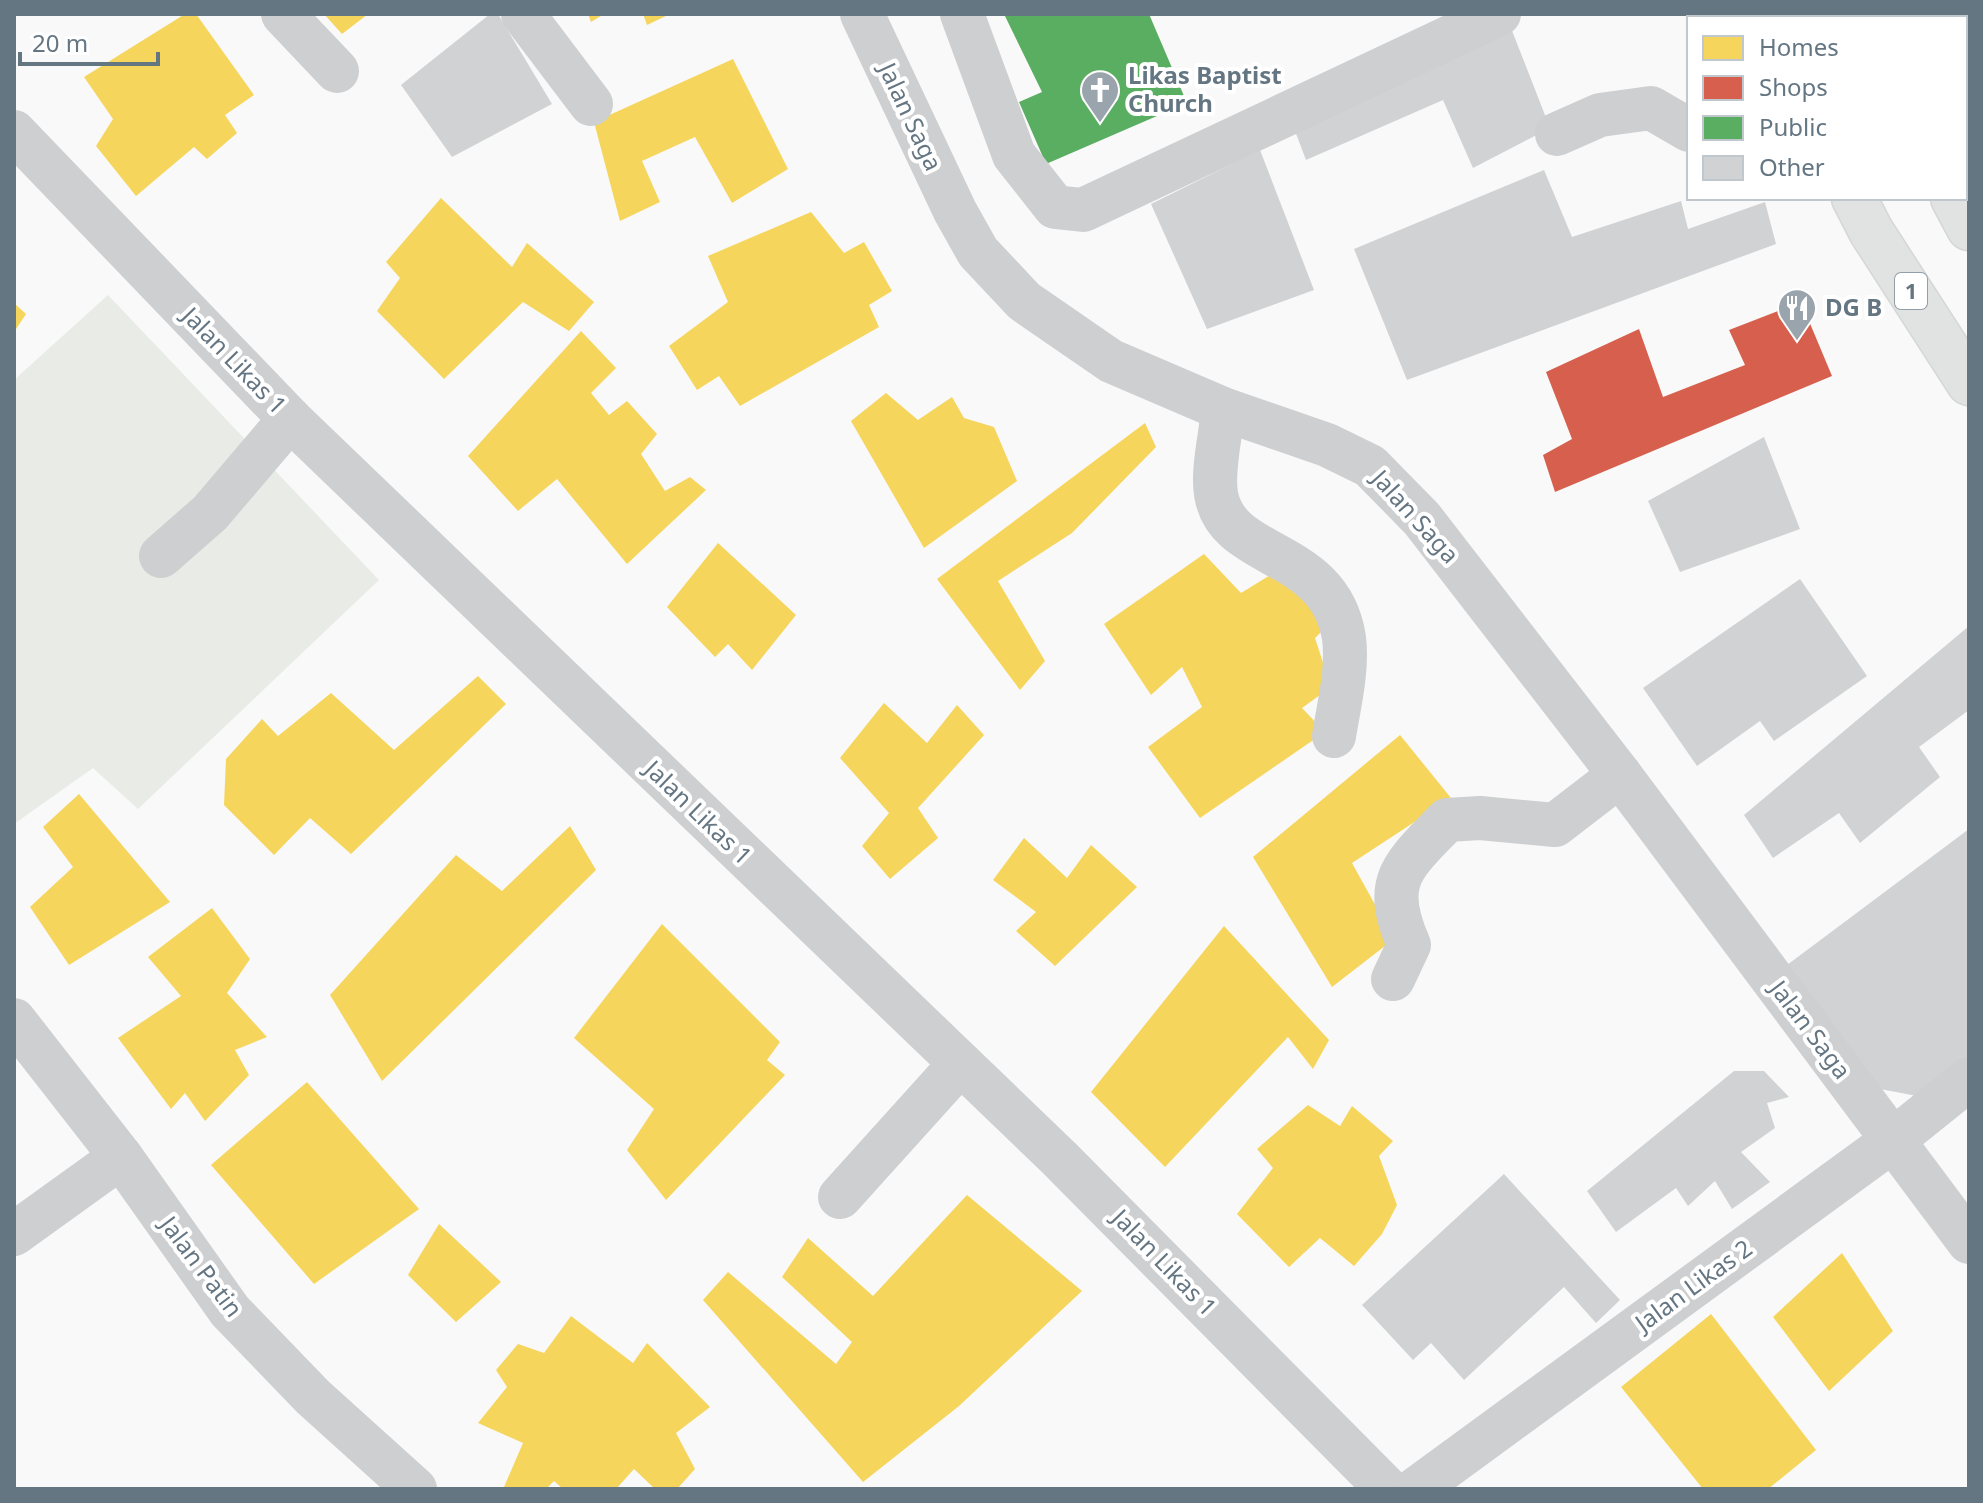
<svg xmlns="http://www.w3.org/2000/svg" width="1983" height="1503" font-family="'Noto Sans',sans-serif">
	<rect width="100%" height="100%" fill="#f9f9f9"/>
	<polygon fill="#e8ebe6" points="108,295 379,580 138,809 93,768 14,824 14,380"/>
	<g fill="#f6d55c">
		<polygon points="185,14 196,14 254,95 225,115 237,133 207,159 194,147 136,196 96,146 113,119 84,77"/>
		<polygon points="324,14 368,14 342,34"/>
		<polygon points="588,14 604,14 591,22"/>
		<polygon points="643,14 670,14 647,25"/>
		<polygon points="733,59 788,169 732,203 695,137 642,161 660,202 620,221 594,122"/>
		<polygon points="441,198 512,267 527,243 594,302 569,331 523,302 444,379 377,311 400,278 386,262"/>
		<polygon points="811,212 844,253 864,242 892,291 869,305 879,327 740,406 719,376 697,390 669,346 728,302 708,256"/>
		<polygon points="14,303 26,314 14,332"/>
		<polygon points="581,331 616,368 591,393 609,415 627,401 657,434 641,454 665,491 690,477 706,490 627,564 557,479 518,511 468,456"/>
		<polygon points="886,393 918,420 952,397 964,418 994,427 1017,481 924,548 851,421"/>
		<polygon points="1145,423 1156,447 1072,533 998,581 1045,661 1020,690 937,579"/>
		<polygon points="718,543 796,615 752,670 728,644 715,657 667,607"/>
		<polygon points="1204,554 1241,593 1282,568 1327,626 1315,638 1331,687 1302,708 1325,732 1200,818 1148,747 1202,707 1182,667 1151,695 1104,624"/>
		<polygon points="478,676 506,704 351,854 310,818 274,855 224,805 226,759 262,719 278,736 331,693 394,750"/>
		<polygon points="884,703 927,743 957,705 984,735 918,808 938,838 890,879 862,846 889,813 840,758"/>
		<polygon points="1400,735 1451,798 1352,863 1394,939 1332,987 1253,857"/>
		<polygon points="79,794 170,902 69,965 30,907 73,867 43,827"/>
		<polygon points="570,826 596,870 382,1081 330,995 456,855 502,891"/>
		<polygon points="1024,838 1067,878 1091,845 1137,887 1055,966 1016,931 1036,912 993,880"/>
		<polygon points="212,908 250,959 227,993 267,1037 235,1050 249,1075 205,1121 185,1093 171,1109 118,1038 181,996 148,957"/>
		<polygon points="662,924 780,1042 767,1060 785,1075 666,1200 627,1150 654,1109 574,1038"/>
		<polygon points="1224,926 1329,1040 1313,1069 1288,1037 1165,1167 1091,1092"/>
		<polygon points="307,1082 419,1209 314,1284 211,1165"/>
		<polygon points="1308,1105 1340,1126 1352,1106 1393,1141 1379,1156 1397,1205 1382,1234 1354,1266 1320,1238 1289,1267 1237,1214 1273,1168 1257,1149"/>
		<polygon points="967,1195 1082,1291 959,1406 863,1482 703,1300 728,1272 836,1364 852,1342 782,1277 808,1238 873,1296"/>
		<polygon points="439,1224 501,1282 456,1322 408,1275"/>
		<polygon points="1842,1253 1893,1331 1829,1391 1773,1317"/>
		<polygon points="1711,1314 1816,1450 1768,1489 1703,1489 1621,1387"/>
		<polygon points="571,1316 633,1363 647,1343 710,1407 676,1433 695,1469 677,1489 655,1489 634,1469 616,1489 563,1489 554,1481 546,1489 504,1487 523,1443 478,1423 507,1387 496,1370 518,1344 544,1353"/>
	</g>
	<g fill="#d6604d">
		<polygon points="1945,14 1969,14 1969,54 1965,55 1965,18 1946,18"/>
		<polygon points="1801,302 1832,376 1555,492 1543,455 1572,439 1546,372 1639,329 1663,397 1745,365 1729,330"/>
	</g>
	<polygon fill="#5aae61" points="1004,14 1149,14 1187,103 1046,164 1019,102 1042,92"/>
	<g fill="#d0d2d3">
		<polygon points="490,14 498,14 552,104 452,157 401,85"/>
		<polygon points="1511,28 1550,128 1473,168 1443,100 1306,160 1292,123"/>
		<polygon points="1260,150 1314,290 1207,329 1151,204"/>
		<polygon points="1544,170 1572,237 1681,201 1688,229 1765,202 1776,244 1407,380 1354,249"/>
		<polygon points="1764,437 1800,529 1680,572 1648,501"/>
		<polygon points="1800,579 1867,676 1774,741 1760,721 1697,766 1643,688"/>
		<polygon points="1969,626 1969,710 1919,747 1940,777 1860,843 1839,813 1773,858 1744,815"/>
		<polygon points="1969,829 1969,1057 1917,1096 1864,1086 1783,968"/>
		<polygon points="1734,1071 1764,1071 1789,1097 1767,1103 1775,1128 1741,1152 1770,1182 1732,1209 1715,1181 1688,1206 1676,1188 1616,1232 1587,1191"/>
		<polygon points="1504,1174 1620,1300 1596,1323 1564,1287 1464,1380 1431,1343 1413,1360 1362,1305"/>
	</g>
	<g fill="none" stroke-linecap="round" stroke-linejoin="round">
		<g stroke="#d5d6d7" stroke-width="47">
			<g id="major">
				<polyline points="1786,14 1787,18"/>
				<polyline points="1863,14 1865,18"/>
				<polyline points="1854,198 1871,231 1969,383"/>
				<polyline points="1953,198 1969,228"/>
			</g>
		</g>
		<g stroke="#cecfd0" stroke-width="44">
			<polyline points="283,14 337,71"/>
			<polyline points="523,14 591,104"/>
			<polyline points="862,14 955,211 978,252 1024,301 1111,361 1223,409 1327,445 1370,466 1422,519 1620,775 1969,1242"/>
			<polyline points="962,14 1014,155 1055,207 1083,210 1499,14"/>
			<polyline points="14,132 290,419 1059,1158 1387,1489"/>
			<polyline points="1557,134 1600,115 1651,108 1689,130"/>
			<path d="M1223,409C1221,435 1212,469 1216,494C1227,562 1330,546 1344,638C1348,669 1339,705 1334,736"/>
			<polyline points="161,556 210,513 290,419"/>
			<path d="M1393,979L1409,945C1380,880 1404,865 1447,820L1480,818L1555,825L1620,775"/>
			<polyline points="14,1020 121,1157 230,1311 313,1397 415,1489"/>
			<polyline points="840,1197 960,1064"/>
			<polyline points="14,1234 121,1157"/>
			<polyline points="1416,1489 1892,1141 1969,1079"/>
		</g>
		<use href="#major" stroke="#e1e2e2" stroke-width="44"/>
	</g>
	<defs>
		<g id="church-pin" transform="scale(2)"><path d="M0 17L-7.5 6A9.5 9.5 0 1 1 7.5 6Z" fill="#99a4ac" stroke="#fff"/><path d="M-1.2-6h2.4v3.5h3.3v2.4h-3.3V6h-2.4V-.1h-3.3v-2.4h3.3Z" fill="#fff"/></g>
		<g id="restaurant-pin" transform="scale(2)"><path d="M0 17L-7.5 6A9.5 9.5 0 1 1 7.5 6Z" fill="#99a4ac" stroke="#fff"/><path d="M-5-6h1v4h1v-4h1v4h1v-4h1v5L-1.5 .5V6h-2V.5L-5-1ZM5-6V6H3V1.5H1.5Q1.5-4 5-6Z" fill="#fff"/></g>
	</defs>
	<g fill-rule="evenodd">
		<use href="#church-pin" x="1100" y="90"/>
		<use href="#restaurant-pin" x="1797" y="308"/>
	</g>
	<g text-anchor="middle" stroke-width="8" stroke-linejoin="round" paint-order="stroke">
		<rect fill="#fff" stroke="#939fa8" stroke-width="2" x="1895" y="273" width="32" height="36" rx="6"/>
		<g font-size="22" font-weight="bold" fill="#657683">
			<text x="1911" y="299">1</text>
		</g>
		<g font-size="24" font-weight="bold" fill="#657683" stroke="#fff" text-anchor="start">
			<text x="1128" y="84">Likas Baptist<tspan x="1128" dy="28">Church</tspan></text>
			<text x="1825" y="316">DG B</text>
		</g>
		<g font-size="24" fill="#657683" stroke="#fff">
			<text transform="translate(910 117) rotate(65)" y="8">Jalan Saga</text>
			<text transform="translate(234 361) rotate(46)" y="8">Jalan Likas 1</text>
			<text transform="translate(1415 517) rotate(48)" y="8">Jalan Saga</text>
			<text transform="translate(698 813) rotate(44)" y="8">Jalan Likas 1</text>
			<text transform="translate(1810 1030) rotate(53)" y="8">Jalan Saga</text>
			<text transform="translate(1164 1263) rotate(46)" y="8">Jalan Likas 1</text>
			<text transform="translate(201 1267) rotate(53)" y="8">Jalan Patin</text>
			<text transform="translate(1694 1286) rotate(-36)" y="8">Jalan Likas 2</text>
		</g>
	</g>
	<rect width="1983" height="1503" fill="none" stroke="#657683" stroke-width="32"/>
	<rect x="1687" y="16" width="280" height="184" fill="#ffffff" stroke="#c1c8cd" stroke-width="2"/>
	<rect x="1703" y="36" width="40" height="24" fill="#f6d55c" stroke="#c1c8cd" stroke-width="2"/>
	<text x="1759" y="56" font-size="24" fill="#657683">Homes</text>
	<rect x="1703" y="76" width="40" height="24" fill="#d6604d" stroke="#c1c8cd" stroke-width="2"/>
	<text x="1759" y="96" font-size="24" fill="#657683">Shops</text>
	<rect x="1703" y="116" width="40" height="24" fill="#5aae61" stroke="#c1c8cd" stroke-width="2"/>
	<text x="1759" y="136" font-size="24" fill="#657683">Public</text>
	<rect x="1703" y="156" width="40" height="24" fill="#d0d2d3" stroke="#c1c8cd" stroke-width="2"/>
	<text x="1759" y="176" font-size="24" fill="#657683">Other</text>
	<path d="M20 52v12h138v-12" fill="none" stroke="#657683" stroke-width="4"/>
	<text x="32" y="52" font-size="24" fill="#657683" stroke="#ffffff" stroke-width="6" paint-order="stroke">20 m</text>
</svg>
